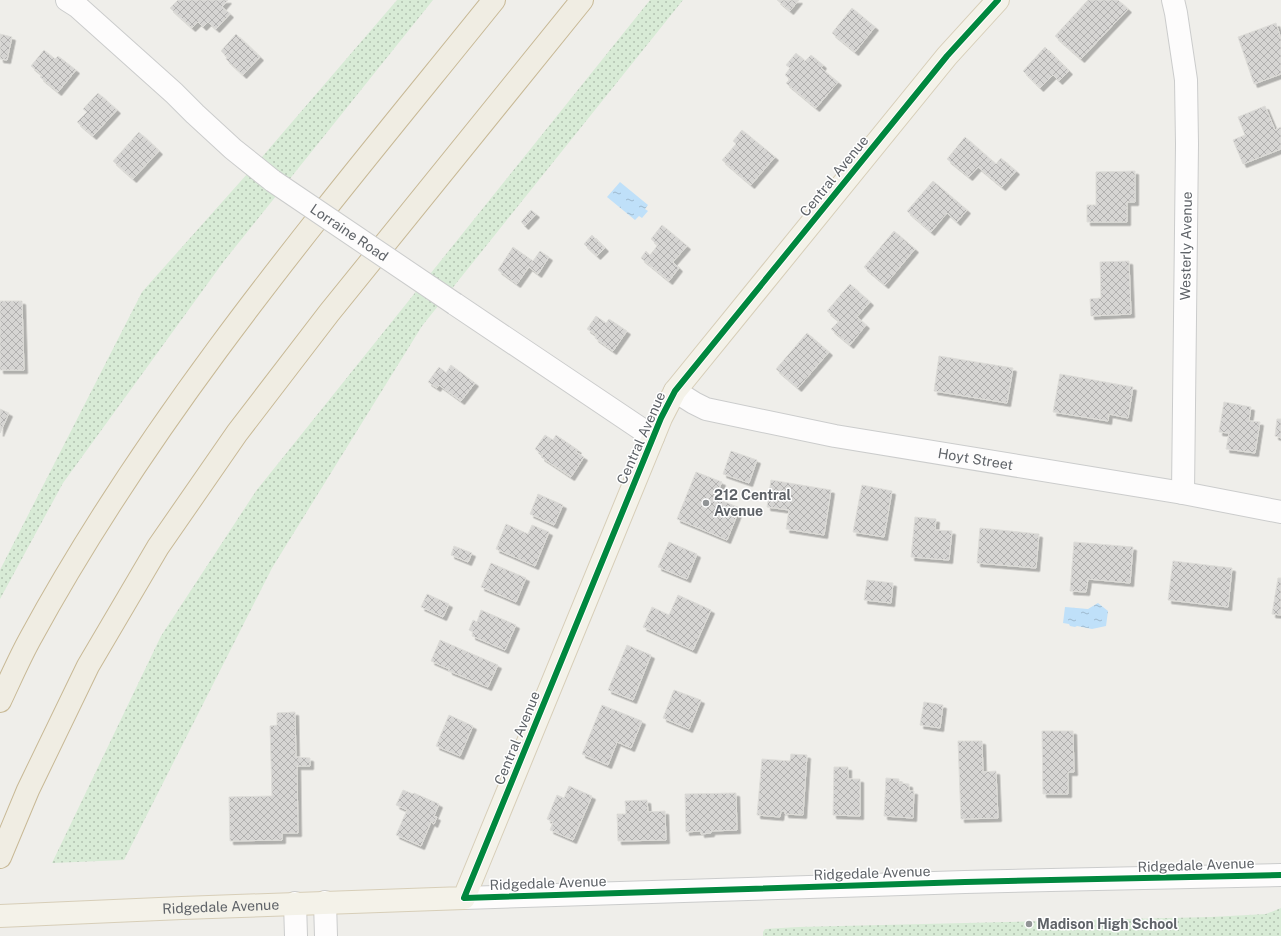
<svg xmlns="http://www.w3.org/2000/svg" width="1281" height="936" font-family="'Public Sans',sans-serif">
	<defs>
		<pattern id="grass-dots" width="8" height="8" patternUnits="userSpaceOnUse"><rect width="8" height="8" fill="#d8ebd6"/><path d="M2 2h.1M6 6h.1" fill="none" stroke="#b2c2b1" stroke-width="1.8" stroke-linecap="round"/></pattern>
		<pattern id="water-ripples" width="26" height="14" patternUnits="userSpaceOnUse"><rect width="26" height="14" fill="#bfe0f9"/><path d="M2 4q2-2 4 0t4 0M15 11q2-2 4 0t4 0" fill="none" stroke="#9eb9cd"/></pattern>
		<pattern id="building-cross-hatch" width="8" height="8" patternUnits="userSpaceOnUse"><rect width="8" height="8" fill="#d6d5d3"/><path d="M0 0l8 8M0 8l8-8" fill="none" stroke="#b1b0af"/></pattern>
		<filter id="shadow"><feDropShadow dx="3.5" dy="3.5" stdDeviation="0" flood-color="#0004"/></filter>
	</defs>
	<rect width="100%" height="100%" fill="#efeeea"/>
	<g fill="url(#grass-dots)">
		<polygon points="397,0 433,0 224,261 63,483 0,599 0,570 142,292 256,164"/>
		<polygon points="650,0 683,0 422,326 272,568 124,860 52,863 161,636 256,491"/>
		<polygon points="1281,908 1281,936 763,936 763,932 765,929 798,927 1211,917 1266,914"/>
	</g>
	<g fill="url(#water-ripples)">
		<polygon points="620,182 648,205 645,209 648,211 642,218 639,216 635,220 607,197"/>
		<polygon points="1098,603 1108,611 1106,626 1092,629 1077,626 1075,627 1070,626 1069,624 1063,623 1065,607 1088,609"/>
	</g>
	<g fill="url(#building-cross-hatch)" stroke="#deddd9" filter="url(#shadow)">
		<polygon points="178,0 228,0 222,7 230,14 216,29 208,22 203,27 198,22 192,28 170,8"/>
		<polygon points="777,0 799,0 790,11"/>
		<polygon points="1088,0 1118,0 1128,9 1081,59 1055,36"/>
		<polygon points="852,8 875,27 855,52 832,33"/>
		<polygon points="1276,23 1281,39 1281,74 1254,84 1238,37"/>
		<polygon points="0,34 12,37 7,60 0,59"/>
		<polygon points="236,34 260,57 243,75 226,59 227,57 221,51"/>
		<polygon points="1045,47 1069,71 1059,81 1053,75 1040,88 1023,71"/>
		<polygon points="44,50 55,59 58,56 76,70 58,92 40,77 42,75 31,66"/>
		<polygon points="796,53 805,61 811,55 823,65 821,68 838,82 816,108 786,83 790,79 785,75 790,68 786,65"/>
		<polygon points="98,93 117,110 93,136 77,122 87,112 83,109"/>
		<polygon points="1265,106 1275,130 1281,127 1281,149 1243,164 1233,140 1245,135 1238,117"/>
		<polygon points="742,130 775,157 751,185 722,160 736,144 733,141"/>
		<polygon points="139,132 159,151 133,179 113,161"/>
		<polygon points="965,137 996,164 1001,158 1016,171 1002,187 978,167 969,177 947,159"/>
		<polygon points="1135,171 1135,202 1127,202 1127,222 1087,222 1087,205 1096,205 1096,172"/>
		<polygon points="933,181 967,210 957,222 947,213 931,232 907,211"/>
		<polygon points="531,210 536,214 525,226 521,222"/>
		<polygon points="662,225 687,246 673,262 679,268 669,281 641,258 646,251 650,255 658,245 651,239"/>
		<polygon points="894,231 915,249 885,285 864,267"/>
		<polygon points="592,235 605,248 597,256 584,244"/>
		<polygon points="513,247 533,261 540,251 549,257 538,274 529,267 517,284 498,270"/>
		<polygon points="1129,261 1131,314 1091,316 1090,299 1101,298 1100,262"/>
		<polygon points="850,284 870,302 857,317 866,325 850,345 831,329 839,321 827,311"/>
		<polygon points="0,301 22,301 24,370 0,370"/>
		<polygon points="596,316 606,323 609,319 627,331 613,351 595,338 596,335 587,329"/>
		<polygon points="807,333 829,352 798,388 776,369"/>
		<polygon points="939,356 1013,368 1007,403 934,391"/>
		<polygon points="451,365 475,383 461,401 439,385 437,388 428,382 439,367 446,373"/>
		<polygon points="1060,374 1133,387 1128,418 1109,414 1108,421 1053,412"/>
		<polygon points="1224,402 1251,407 1249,421 1260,422 1255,453 1226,449 1229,433 1219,432"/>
		<polygon points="0,409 9,413 0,433"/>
		<polygon points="1277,419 1281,419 1281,438 1275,436"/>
		<polygon points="545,435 553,440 556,435 578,450 576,452 584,457 571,477 541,457 543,455 535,449"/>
		<polygon points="731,451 757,460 749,483 723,474"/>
		<polygon points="696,472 722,482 715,498 740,508 727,540 677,519"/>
		<polygon points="771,480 831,490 824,535 786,529 789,510 767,507"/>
		<polygon points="862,485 892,491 884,537 853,532"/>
		<polygon points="538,494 563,505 554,525 530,514"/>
		<polygon points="915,517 936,519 935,530 952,531 949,560 911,557"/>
		<polygon points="506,524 528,534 532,525 549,532 535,566 496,549"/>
		<polygon points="980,528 1039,534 1036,568 977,563"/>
		<polygon points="669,542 697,554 687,579 658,567"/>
		<polygon points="1074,542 1133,547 1130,583 1088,579 1086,592 1070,591"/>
		<polygon points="454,546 472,553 468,562 451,555"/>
		<polygon points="1173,561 1232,568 1228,607 1168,600"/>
		<polygon points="491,563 526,578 516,602 481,587"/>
		<polygon points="1278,578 1281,578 1281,615 1272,614"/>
		<polygon points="867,580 893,583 891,603 864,600"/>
		<polygon points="427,594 449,604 443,617 421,607"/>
		<polygon points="678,595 711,610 693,650 643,627 652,607 669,615"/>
		<polygon points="481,610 516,625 505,650 472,636 473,632 469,630 473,620 477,622"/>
		<polygon points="440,640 498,665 488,687 449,671 449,669 431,661"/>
		<polygon points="627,645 651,655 633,700 608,690"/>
		<polygon points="674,690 701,700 689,729 663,718"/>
		<polygon points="924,702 943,705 940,728 920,725"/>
		<polygon points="602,705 642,721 631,748 617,742 608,765 582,754"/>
		<polygon points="295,712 296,757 310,758 310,766 297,766 298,833 282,833 282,840 230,841 229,797 272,796 270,726 277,725 277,713"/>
		<polygon points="449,715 473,726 460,756 436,746"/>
		<polygon points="1042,731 1073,731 1074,772 1068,772 1068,794 1043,794"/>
		<polygon points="958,741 982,741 983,772 996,771 998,818 961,819"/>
		<polygon points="791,754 807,755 803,815 785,814 785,811 781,811 780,817 757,815 762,759 790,761"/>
		<polygon points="834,767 848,767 848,779 860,779 860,816 833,815"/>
		<polygon points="886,778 899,779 899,783 909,784 909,791 914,791 913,818 884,816"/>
		<polygon points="569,786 592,796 573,840 550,830 553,822 547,819 557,795 564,798"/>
		<polygon points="403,790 413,794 414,793 439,804 434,816 437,817 434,824 431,822 421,846 396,835 407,810 396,805"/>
		<polygon points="736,793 737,830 711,831 711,833 701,834 701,831 686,832 685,794"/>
		<polygon points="647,800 648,812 665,811 666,840 618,841 617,814 626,814 625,801"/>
	</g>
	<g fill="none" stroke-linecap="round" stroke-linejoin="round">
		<g stroke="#cbcccc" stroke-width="24">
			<g id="minor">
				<polyline points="67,0 78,7 174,93 195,114 233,149 273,181"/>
				<polyline points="1173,0 1176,13 1186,80 1187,144 1183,493"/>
				<polyline points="455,304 653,437"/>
				<path id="s1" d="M675,391L694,403L706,409L835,436L1183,493L1281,512"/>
				<polyline points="464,898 965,882 1281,875"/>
				<polyline points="325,902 326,936"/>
				<polyline points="295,903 296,936"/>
			</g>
		</g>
		<g stroke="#d7ceb8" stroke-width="24">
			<g id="major">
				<path id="s2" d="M0,916L182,908L464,898L661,418L675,391L947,56L998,0"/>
			</g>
		</g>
		<g stroke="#c8b996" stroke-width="24">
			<g id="highway">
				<path d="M0,701C10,680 19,659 30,639C156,407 329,205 494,0"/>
				<polyline points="0,857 28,790 88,666 158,547 237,433 329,313 582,0"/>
			</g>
		</g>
		<use href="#minor" stroke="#fdfcfc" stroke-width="22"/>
		<use href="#major" stroke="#f4f2e9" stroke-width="22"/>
		<use href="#highway" stroke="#f0ede3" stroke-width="22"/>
		<g stroke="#cbcccc" stroke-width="24" stroke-linecap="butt">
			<g id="minor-bridge">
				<path id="s3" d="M273,181L455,304"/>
			</g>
		</g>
		<use href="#minor-bridge" stroke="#fdfcfc" stroke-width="22"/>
		<g stroke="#fff" stroke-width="8">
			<polyline id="cycleway" points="998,0 947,56 675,391 661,418 464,898 965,882 1281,875"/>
		</g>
		<use href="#cycleway" stroke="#00873e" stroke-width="6"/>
	</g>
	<g fill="#919496" stroke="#fff" stroke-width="1.5">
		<circle cx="706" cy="503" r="4"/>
		<circle cx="1029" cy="924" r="4"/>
	</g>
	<g text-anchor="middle" stroke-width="3" stroke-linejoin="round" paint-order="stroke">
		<g font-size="14" fill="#5f6368" stroke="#fff">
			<text transform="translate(834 176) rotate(-51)" y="5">Central Avenue</text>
			<text dy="5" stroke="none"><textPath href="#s3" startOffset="92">Lorraine Road</textPath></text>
			<text transform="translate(1186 246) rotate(-89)" y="5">Westerly Avenue</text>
			<text transform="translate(641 438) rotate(-66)" y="5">Central Avenue</text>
			<text dy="5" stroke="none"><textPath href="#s1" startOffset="310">Hoyt Street</textPath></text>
			<text transform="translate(517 738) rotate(-68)" y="5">Central Avenue</text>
			<text transform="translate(1196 865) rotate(-2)" y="5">Ridgedale Avenue</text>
			<text transform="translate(872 873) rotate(-2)" y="5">Ridgedale Avenue</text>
			<text transform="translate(548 883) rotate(-2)" y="5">Ridgedale Avenue</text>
			<text dy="5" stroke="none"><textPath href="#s2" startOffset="221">Ridgedale Avenue</textPath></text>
		</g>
		<g font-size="14" font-weight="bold" fill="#5f6368" stroke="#fff" text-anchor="start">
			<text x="714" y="500">212 Central<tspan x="714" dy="16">Avenue</tspan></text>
			<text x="1037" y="929">Madison High School</text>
		</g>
	</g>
</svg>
